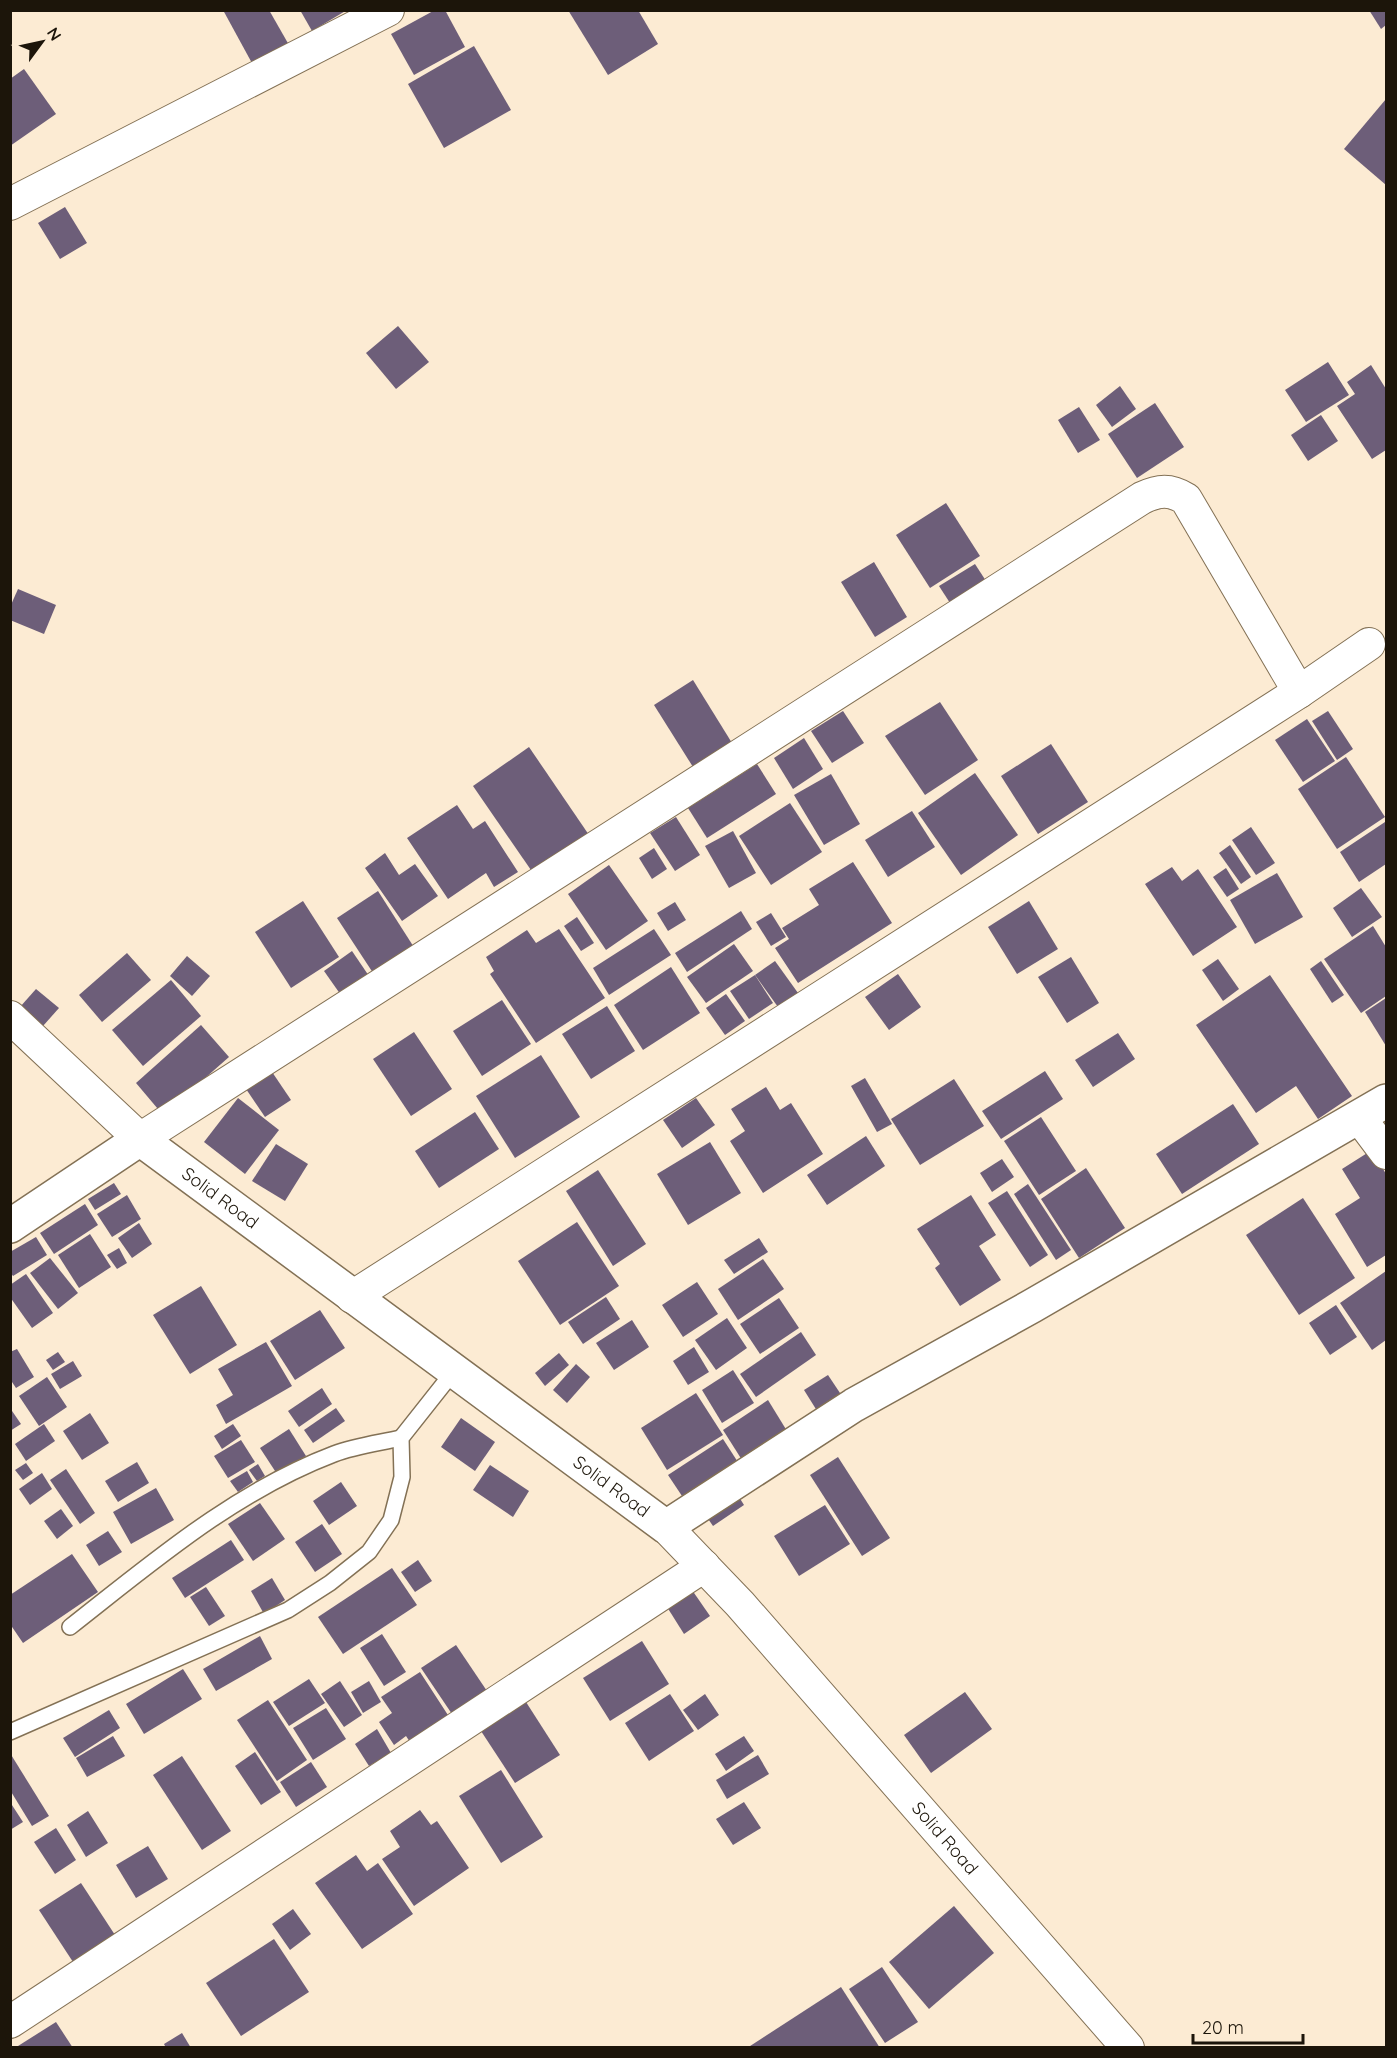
<svg xmlns="http://www.w3.org/2000/svg" width="1397" height="2058" font-family="Quicksand,sans-serif">
	<rect width="100%" height="100%" fill="#fcebd3"/>
	<g fill="#6d5e79">
		<polygon points="223,10 269,10 289,45 253,65"/>
		<polygon points="300,10 347,10 312,31"/>
		<polygon points="435,10 445,10 465,47 414,75 391,34"/>
		<polygon points="568,10 638,10 658,44 608,75"/>
		<polygon points="1369,10 1386,10 1386,25 1381,29"/>
		<polygon points="474,46 511,110 444,148 408,84"/>
		<polygon points="24,69 56,114 10,146 10,79"/>
		<polygon points="1386,99 1386,185 1344,149"/>
		<polygon points="65,207 87,243 60,259 38,223"/>
		<polygon points="398,326 429,362 396,389 366,353"/>
		<polygon points="1328,362 1349,395 1306,422 1285,390"/>
		<polygon points="1371,365 1386,389 1386,450 1372,459 1337,406 1355,394 1347,382"/>
		<polygon points="1120,386 1136,409 1112,427 1096,405"/>
		<polygon points="1155,403 1184,447 1137,478 1108,434"/>
		<polygon points="1079,407 1100,440 1078,453 1058,420"/>
		<polygon points="1321,415 1338,441 1308,461 1291,435"/>
		<polygon points="946,503 980,556 930,588 896,535"/>
		<polygon points="874,562 907,617 875,637 841,582"/>
		<polygon points="975,564 986,581 950,603 939,586"/>
		<polygon points="18,589 56,605 44,634 10,620 10,607"/>
		<polygon points="693,680 732,743 693,767 654,705"/>
		<polygon points="940,702 978,760 925,795 885,736"/>
		<polygon points="843,711 864,743 832,763 811,731"/>
		<polygon points="1328,711 1353,749 1337,760 1312,721"/>
		<polygon points="1307,719 1335,761 1303,782 1275,740"/>
		<polygon points="804,738 823,769 793,789 774,758"/>
		<polygon points="1051,744 1088,802 1038,834 1001,776"/>
		<polygon points="529,747 589,835 533,873 473,786"/>
		<polygon points="1346,757 1385,817 1337,849 1298,789"/>
		<polygon points="757,764 776,794 707,838 688,808"/>
		<polygon points="975,773 1018,835 961,875 918,813"/>
		<polygon points="831,774 860,824 824,845 794,795"/>
		<polygon points="790,803 822,852 771,885 739,836"/>
		<polygon points="457,805 473,829 485,821 518,872 494,887 486,873 448,899 407,838"/>
		<polygon points="912,811 935,847 888,877 865,840"/>
		<polygon points="676,817 700,855 675,871 650,833"/>
		<polygon points="1385,822 1386,864 1359,882 1340,852"/>
		<polygon points="1251,827 1275,863 1256,875 1232,840"/>
		<polygon points="733,831 756,873 729,888 705,846"/>
		<polygon points="1230,845 1251,877 1241,884 1219,853"/>
		<polygon points="654,848 667,869 652,879 639,858"/>
		<polygon points="385,853 399,875 415,864 438,896 402,921 365,868"/>
		<polygon points="853,862 892,923 798,983 775,948 789,939 782,928 819,905 809,889"/>
		<polygon points="609,865 648,921 606,950 568,894"/>
		<polygon points="1172,867 1182,881 1198,869 1237,927 1193,956 1145,884"/>
		<polygon points="1226,868 1239,889 1227,897 1213,877"/>
		<polygon points="1277,873 1303,917 1255,944 1230,900"/>
		<polygon points="1361,888 1382,917 1352,937 1333,908"/>
		<polygon points="378,891 417,952 377,979 337,918"/>
		<polygon points="303,901 339,957 291,988 255,932"/>
		<polygon points="1029,901 1058,949 1017,974 988,927"/>
		<polygon points="675,902 686,920 668,931 657,913"/>
		<polygon points="741,911 752,929 687,972 675,953"/>
		<polygon points="771,913 786,937 771,946 756,922"/>
		<polygon points="577,917 594,943 581,951 564,926"/>
		<polygon points="1373,926 1386,947 1386,996 1361,1013 1324,959"/>
		<polygon points="559,929 605,998 536,1043 490,974 494,971 486,957 527,930 536,943"/>
		<polygon points="654,929 671,955 609,995 593,968"/>
		<polygon points="734,944 753,971 706,1003 687,977"/>
		<polygon points="352,951 371,979 343,998 324,971"/>
		<polygon points="127,953 151,980 102,1022 79,995"/>
		<polygon points="187,956 210,976 192,996 170,976"/>
		<polygon points="1071,957 1099,1003 1067,1023 1038,977"/>
		<polygon points="1218,959 1239,989 1223,1001 1202,970"/>
		<polygon points="775,961 798,993 778,1007 755,975"/>
		<polygon points="1321,961 1344,995 1332,1003 1310,969"/>
		<polygon points="671,967 700,1013 643,1050 614,1005"/>
		<polygon points="898,974 921,1007 889,1030 865,997"/>
		<polygon points="755,975 773,1003 749,1019 730,991"/>
		<polygon points="1270,975 1352,1096 1318,1119 1296,1086 1256,1113 1196,1025"/>
		<polygon points="171,980 201,1016 143,1066 112,1030"/>
		<polygon points="36,989 59,1008 43,1026 20,1007"/>
		<polygon points="726,994 745,1021 725,1035 706,1008"/>
		<polygon points="1386,998 1386,1046 1365,1012"/>
		<polygon points="502,1000 531,1044 482,1076 453,1031"/>
		<polygon points="607,1006 635,1051 591,1079 562,1034"/>
		<polygon points="201,1025 229,1057 163,1115 136,1083"/>
		<polygon points="414,1032 452,1089 411,1116 373,1059"/>
		<polygon points="1118,1033 1135,1059 1093,1087 1075,1060"/>
		<polygon points="541,1055 580,1117 515,1158 476,1096"/>
		<polygon points="268,1066 291,1100 265,1117 242,1083"/>
		<polygon points="1045,1071 1063,1099 1001,1139 982,1111"/>
		<polygon points="865,1078 892,1124 877,1132 851,1086"/>
		<polygon points="954,1079 984,1126 920,1165 891,1119"/>
		<polygon points="766,1087 780,1110 791,1103 823,1154 763,1193 730,1141 745,1131 731,1109"/>
		<polygon points="238,1098 279,1130 245,1174 204,1142"/>
		<polygon points="696,1098 715,1125 682,1148 663,1120"/>
		<polygon points="1233,1104 1259,1144 1182,1194 1156,1154"/>
		<polygon points="475,1112 499,1149 439,1188 415,1151"/>
		<polygon points="1041,1117 1076,1171 1039,1195 1004,1141"/>
		<polygon points="866,1136 885,1166 827,1205 807,1175"/>
		<polygon points="710,1142 741,1193 688,1225 657,1174"/>
		<polygon points="276,1144 308,1164 285,1201 252,1181"/>
		<polygon points="1372,1150 1386,1174 1386,1255 1367,1267 1335,1214 1360,1198 1342,1169"/>
		<polygon points="1002,1159 1014,1177 992,1192 980,1173"/>
		<polygon points="1086,1168 1125,1228 1079,1258 1041,1199"/>
		<polygon points="598,1170 646,1244 613,1266 566,1191"/>
		<polygon points="114,1183 121,1194 95,1210 88,1199"/>
		<polygon points="1028,1184 1071,1250 1056,1260 1014,1194"/>
		<polygon points="1007,1191 1048,1255 1030,1267 988,1203"/>
		<polygon points="127,1195 141,1219 112,1237 97,1214"/>
		<polygon points="971,1195 996,1235 979,1246 1001,1280 960,1306 935,1268 940,1264 917,1229"/>
		<polygon points="1303,1198 1355,1278 1299,1315 1246,1235"/>
		<polygon points="85,1204 98,1225 54,1254 40,1233"/>
		<polygon points="577,1222 619,1286 560,1325 518,1261"/>
		<polygon points="139,1223 152,1244 132,1258 118,1238"/>
		<polygon points="90,1234 111,1267 79,1288 58,1255"/>
		<polygon points="36,1237 47,1255 13,1276 10,1272 10,1252"/>
		<polygon points="759,1238 768,1252 734,1274 724,1260"/>
		<polygon points="119,1248 127,1263 117,1269 107,1255"/>
		<polygon points="50,1258 78,1293 58,1309 30,1273"/>
		<polygon points="763,1259 784,1289 738,1320 718,1289"/>
		<polygon points="1386,1271 1386,1340 1372,1350 1340,1303"/>
		<polygon points="26,1274 53,1313 32,1328 10,1297 10,1285"/>
		<polygon points="697,1282 718,1314 683,1337 662,1305"/>
		<polygon points="201,1286 237,1345 190,1374 153,1315"/>
		<polygon points="606,1297 620,1319 583,1344 568,1322"/>
		<polygon points="779,1298 799,1328 760,1354 740,1324"/>
		<polygon points="1336,1305 1357,1337 1330,1355 1309,1323"/>
		<polygon points="320,1310 345,1348 295,1380 270,1341"/>
		<polygon points="727,1318 747,1348 716,1370 695,1340"/>
		<polygon points="632,1320 649,1347 614,1370 596,1343"/>
		<polygon points="801,1332 816,1355 756,1397 740,1374"/>
		<polygon points="266,1342 292,1386 226,1424 216,1405 233,1395 218,1369"/>
		<polygon points="694,1347 709,1372 688,1385 673,1361"/>
		<polygon points="17,1349 34,1377 16,1388 10,1379 10,1352"/>
		<polygon points="58,1352 65,1362 53,1370 46,1360"/>
		<polygon points="559,1353 569,1365 545,1386 535,1373"/>
		<polygon points="73,1361 82,1376 60,1389 51,1374"/>
		<polygon points="576,1364 590,1377 567,1403 553,1390"/>
		<polygon points="733,1370 754,1403 722,1423 702,1390"/>
		<polygon points="828,1375 844,1399 819,1414 804,1390"/>
		<polygon points="47,1377 67,1407 39,1426 19,1396"/>
		<polygon points="322,1388 332,1404 299,1427 288,1411"/>
		<polygon points="696,1393 723,1435 667,1470 641,1428"/>
		<polygon points="768,1400 787,1431 742,1460 723,1430"/>
		<polygon points="10,1408 21,1424 10,1431"/>
		<polygon points="336,1408 345,1421 313,1443 304,1430"/>
		<polygon points="90,1413 109,1443 82,1460 63,1431"/>
		<polygon points="461,1418 495,1442 475,1471 441,1447"/>
		<polygon points="44,1424 55,1441 26,1461 15,1444"/>
		<polygon points="233,1424 241,1436 222,1449 214,1436"/>
		<polygon points="289,1429 306,1456 277,1474 260,1448"/>
		<polygon points="723,1439 743,1470 688,1505 668,1475"/>
		<polygon points="241,1440 255,1462 228,1478 214,1456"/>
		<polygon points="838,1457 890,1538 862,1556 810,1475"/>
		<polygon points="137,1462 149,1483 118,1502 105,1481"/>
		<polygon points="26,1463 33,1473 23,1480 15,1470"/>
		<polygon points="258,1464 265,1476 257,1481 249,1470"/>
		<polygon points="490,1465 529,1491 513,1517 473,1490"/>
		<polygon points="66,1469 95,1513 80,1524 50,1480"/>
		<polygon points="247,1471 253,1482 238,1492 230,1481"/>
		<polygon points="42,1473 52,1489 30,1505 19,1489"/>
		<polygon points="341,1482 357,1506 329,1525 313,1501"/>
		<polygon points="156,1488 174,1520 131,1544 113,1512"/>
		<polygon points="734,1489 744,1505 713,1526 702,1510"/>
		<polygon points="260,1503 285,1539 253,1561 228,1524"/>
		<polygon points="825,1505 850,1544 799,1576 774,1536"/>
		<polygon points="61,1509 73,1526 57,1539 44,1521"/>
		<polygon points="322,1524 342,1554 315,1572 295,1542"/>
		<polygon points="108,1531 122,1552 99,1566 86,1545"/>
		<polygon points="231,1540 244,1560 185,1598 172,1578"/>
		<polygon points="72,1554 98,1592 23,1643 10,1624 10,1595"/>
		<polygon points="418,1560 432,1581 415,1592 401,1572"/>
		<polygon points="392,1568 417,1605 343,1654 318,1617"/>
		<polygon points="272,1578 285,1600 264,1614 251,1591"/>
		<polygon points="206,1587 225,1616 209,1626 190,1597"/>
		<polygon points="692,1590 710,1616 684,1634 667,1607"/>
		<polygon points="382,1634 406,1672 384,1686 360,1648"/>
		<polygon points="260,1636 272,1659 216,1691 203,1669"/>
		<polygon points="642,1641 669,1684 610,1721 583,1678"/>
		<polygon points="456,1645 491,1697 456,1720 421,1668"/>
		<polygon points="183,1669 202,1699 144,1734 126,1704"/>
		<polygon points="420,1672 457,1729 418,1754 406,1736 394,1745 379,1722 392,1713 381,1697"/>
		<polygon points="309,1679 325,1703 289,1726 273,1702"/>
		<polygon points="340,1681 362,1715 344,1727 321,1694"/>
		<polygon points="369,1681 381,1702 363,1713 351,1692"/>
		<polygon points="965,1692 992,1729 931,1773 904,1735"/>
		<polygon points="670,1694 694,1731 649,1761 625,1723"/>
		<polygon points="705,1694 719,1715 698,1730 683,1710"/>
		<polygon points="268,1700 307,1760 277,1781 237,1720"/>
		<polygon points="526,1702 560,1755 515,1783 481,1731"/>
		<polygon points="326,1708 346,1739 313,1760 293,1728"/>
		<polygon points="109,1710 120,1728 75,1757 63,1738"/>
		<polygon points="377,1729 391,1753 369,1766 355,1744"/>
		<polygon points="113,1736 125,1756 87,1777 76,1758"/>
		<polygon points="744,1736 754,1751 726,1771 715,1754"/>
		<polygon points="255,1752 281,1792 261,1805 235,1766"/>
		<polygon points="10,1753 49,1816 32,1826 10,1790"/>
		<polygon points="758,1755 769,1774 727,1799 716,1780"/>
		<polygon points="182,1756 231,1831 202,1850 153,1775"/>
		<polygon points="311,1762 327,1787 296,1807 280,1782"/>
		<polygon points="501,1770 543,1837 501,1863 459,1796"/>
		<polygon points="10,1802 23,1822 10,1830"/>
		<polygon points="744,1802 761,1828 733,1845 716,1819"/>
		<polygon points="420,1810 431,1825 437,1821 469,1868 414,1906 382,1859 400,1847 390,1831"/>
		<polygon points="88,1811 108,1843 86,1857 67,1825"/>
		<polygon points="56,1828 76,1860 55,1874 34,1842"/>
		<polygon points="148,1846 168,1879 136,1898 116,1865"/>
		<polygon points="356,1855 367,1871 378,1863 413,1914 362,1949 315,1883"/>
		<polygon points="81,1883 115,1935 73,1962 39,1910"/>
		<polygon points="954,1906 994,1953 929,2009 889,1962"/>
		<polygon points="293,1909 311,1934 290,1950 272,1924"/>
		<polygon points="274,1939 309,1992 241,2036 206,1983"/>
		<polygon points="882,1967 918,2022 885,2043 849,1989"/>
		<polygon points="841,1987 880,2048 747,2048"/>
		<polygon points="56,2022 73,2048 19,2048 18,2046"/>
		<polygon points="182,2033 191,2048 166,2048 164,2044"/>
	</g>
	<g fill="none" stroke-linecap="round" stroke-linejoin="round">
		<g stroke="#837155" stroke-width="18">
			<g id="service">
				<path d="M70,1627C153,1562 234,1492 334,1454C355,1446 379,1443 401,1438"/>
				<polyline points="10,1732 288,1610 330,1583 369,1552 391,1520 402,1477 401,1438 454,1371"/>
			</g>
		</g>
		<g stroke="#837155" stroke-width="34">
			<g id="minor">
				<polyline points="10,204 388,10"/>
				<path d="M10,1017L140,1139L1142,498C1159,490 1170,489 1186,499L1299,692"/>
				<polyline points="1359,1117 1386,1153"/>
				<polyline points="352,1297 1299,692 1369,644"/>
				<path id="s1" d="M666,1527L740,1604L1128,2048"/>
				<polyline points="10,2022 704,1566"/>
			</g>
		</g>
		<g stroke="#837155" stroke-width="36">
			<g id="tertiary">
				<path id="s2" d="M10,1226L140,1139L666,1527L854,1405L1032,1306L1386,1101"/>
			</g>
		</g>
		<use href="#service" stroke="#fff" stroke-width="15"/>
		<use href="#minor" stroke="#fff" stroke-width="32"/>
		<use href="#tertiary" stroke="#fff" stroke-width="33"/>
	</g>
	<g text-anchor="middle" stroke-width="5" stroke-linejoin="round" paint-order="stroke">
		<g font-size="18" fill="#1c150a" stroke="#fcebd3">
			<text dy="6" stroke="none"><textPath href="#s2" startOffset="256">Solid Road</textPath></text>
			<text dy="6" stroke="none"><textPath href="#s2" startOffset="742">Solid Road</textPath></text>
			<text dy="6" stroke="none"><textPath href="#s1" startOffset="418">Solid Road</textPath></text>
		</g>
	</g>
	<rect width="1397" height="2058" fill="none" stroke="#1c150a" stroke-width="24"/>
	<g transform="translate(42 42) rotate(57)" stroke="#fcebd3" stroke-width="4.5" paint-order="stroke">
	<path d="M0-4.5L10 22L0 15L-10 22Z" fill="#1c150a"/>
	<text y="-9" font-size="16" font-weight="bold" text-anchor="middle" fill="#1c150a">N</text>
	</g>
	<path d="M1193 2034v9h110v-9" fill="none" stroke="#1c150a" stroke-width="3"/>
	<text x="1202" y="2034" font-size="18" fill="#1c150a" stroke="#fcebd3" stroke-width="4.5" paint-order="stroke">20 m</text>
</svg>
